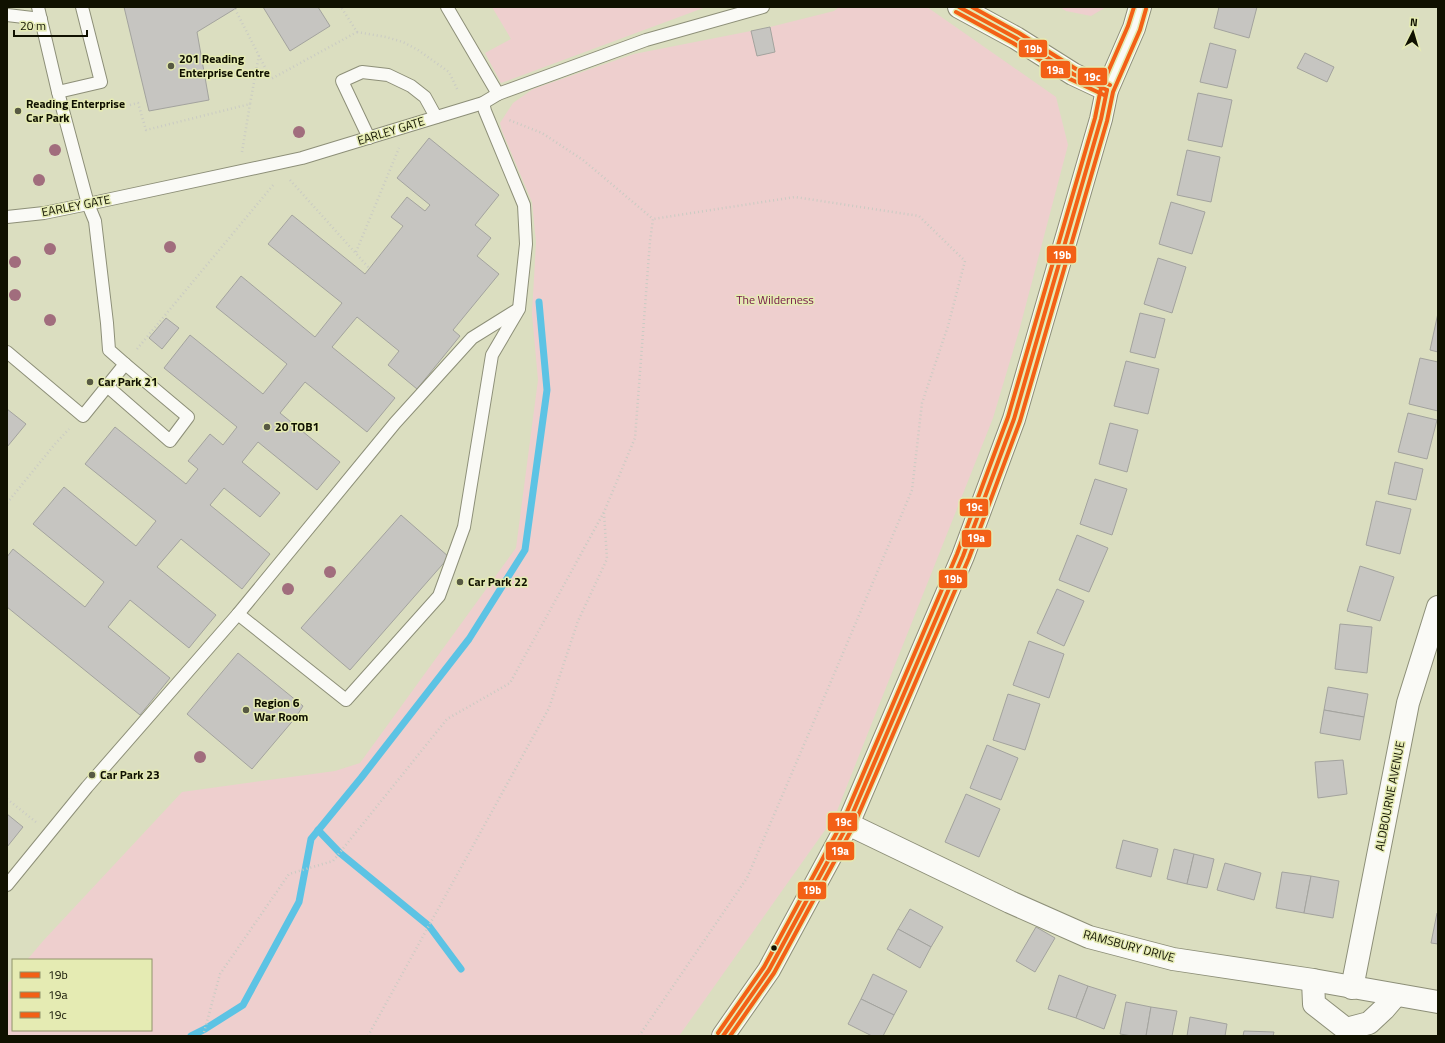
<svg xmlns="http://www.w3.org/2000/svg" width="1445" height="1043" font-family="'Titillium Web',sans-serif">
	<rect width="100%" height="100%" fill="#dbdec0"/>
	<g fill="#eecfce">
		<polygon points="492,7 706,7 501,83 485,53 511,39"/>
		<polygon points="839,7 927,7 1056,97 1068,145 1019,331 993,418 835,816 679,1036 7,1036 7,984 13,977 13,1030 151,1030 151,960 27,960 43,941 182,792 335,771 360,763 516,548 538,380 532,314 536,242 532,202 502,131 500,123 513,103 533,89 634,54 751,31 775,52 770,27 834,11"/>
		<polygon points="1060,7 1106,7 1091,16 1066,11"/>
	</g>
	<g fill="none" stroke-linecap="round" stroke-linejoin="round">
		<g stroke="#5cc3e4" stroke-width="7">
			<polyline points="318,830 340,853 429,926 461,969"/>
			<polyline points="191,1036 205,1029 243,1005 299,902 311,839 361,778 469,639 525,550 547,390 539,302"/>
		</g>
	</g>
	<g fill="#c6c5c1" stroke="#a3a39e">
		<polygon points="124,7 238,7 197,32 209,100 149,111"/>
		<polygon points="263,7 318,7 330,26 290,51"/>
		<polygon points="1219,7 1257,7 1249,38 1214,28"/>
		<polygon points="770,27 775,52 757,56 751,31"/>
		<polygon points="1210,43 1236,50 1227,88 1200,82"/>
		<polygon points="1305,53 1334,67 1327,82 1297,68"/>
		<polygon points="1198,93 1232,100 1222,147 1188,140"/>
		<polygon points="429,138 499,195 475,225 491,238 477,256 499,274 453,330 460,336 417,389 388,365 399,351 357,317 332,347 395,398 367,432 305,382 280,413 340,462 317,490 258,442 242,462 280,493 260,517 224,488 210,505 270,554 242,589 181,539 157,567 216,615 189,648 130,600 108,627 170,678 140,715 7,607 7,557 13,549 85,607 104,582 33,524 64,487 136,546 156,521 85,464 115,427 186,484 198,469 188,461 210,434 223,445 237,427 164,368 190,335 263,394 287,364 216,307 241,276 315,337 342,303 268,244 292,215 365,274 403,226 391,217 407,197 425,211 430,205 397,178"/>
		<polygon points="1187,150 1220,157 1211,202 1177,195"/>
		<polygon points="1171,202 1205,212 1192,254 1159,244"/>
		<polygon points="1158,258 1186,267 1172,313 1144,304"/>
		<polygon points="1140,313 1165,319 1155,358 1130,352"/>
		<polygon points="1438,313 1438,352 1430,350"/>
		<polygon points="166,318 179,328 162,349 149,338"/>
		<polygon points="1420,358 1438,362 1438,411 1409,404"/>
		<polygon points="1126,361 1159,369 1148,414 1114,406"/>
		<polygon points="7,409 26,424 7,447"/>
		<polygon points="1408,413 1437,420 1427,459 1398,452"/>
		<polygon points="1110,423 1138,430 1127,472 1099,464"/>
		<polygon points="1395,462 1423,469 1416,500 1388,494"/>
		<polygon points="1095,479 1127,489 1112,535 1080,524"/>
		<polygon points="1376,501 1411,509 1400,554 1366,545"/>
		<polygon points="401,515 449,557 350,670 301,628"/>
		<polygon points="1077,535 1108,548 1089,592 1059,580"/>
		<polygon points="1360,566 1394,577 1380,621 1347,611"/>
		<polygon points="1057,589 1084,601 1064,646 1037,633"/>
		<polygon points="1340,624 1372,627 1367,673 1335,669"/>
		<polygon points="1029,641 1064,654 1049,698 1013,685"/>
		<polygon points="238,653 303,706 296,717 252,769 187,714"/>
		<polygon points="1328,687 1368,694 1364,717 1324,710"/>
		<polygon points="1008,694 1040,704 1025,750 993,740"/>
		<polygon points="1324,710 1364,717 1360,740 1320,733"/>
		<polygon points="987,745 1018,758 1001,800 970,788"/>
		<polygon points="1343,760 1347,794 1318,798 1315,762"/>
		<polygon points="966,794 1000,809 979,857 945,842"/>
		<polygon points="7,814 23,827 7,847"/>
		<polygon points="1123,840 1158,849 1151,877 1116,868"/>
		<polygon points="1174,849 1194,854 1187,884 1167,879"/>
		<polygon points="1194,854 1214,859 1207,888 1187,884"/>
		<polygon points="1225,863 1261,873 1254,900 1217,890"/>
		<polygon points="1282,872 1311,876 1304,913 1276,908"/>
		<polygon points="1311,876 1339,881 1333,918 1304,913"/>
		<polygon points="910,909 943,927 931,947 898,929"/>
		<polygon points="1437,913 1438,913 1438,944 1431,943"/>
		<polygon points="1036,927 1055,938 1035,972 1016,961"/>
		<polygon points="898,929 931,947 920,968 887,949"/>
		<polygon points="873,974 907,991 894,1015 861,999"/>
		<polygon points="1059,975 1088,986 1076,1018 1048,1009"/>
		<polygon points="1088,986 1116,995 1104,1029 1076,1018"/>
		<polygon points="861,999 894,1015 883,1036 872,1036 848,1024"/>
		<polygon points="1126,1002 1151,1007 1146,1036 1132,1036 1120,1034"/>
		<polygon points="1151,1007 1177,1011 1172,1036 1146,1036"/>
		<polygon points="1190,1017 1227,1024 1225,1036 1187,1036"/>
		<polygon points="1244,1031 1274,1032 1273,1036 1243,1036"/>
	</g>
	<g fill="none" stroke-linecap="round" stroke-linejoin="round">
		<g stroke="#8d8f78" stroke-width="14">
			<g id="lane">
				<polyline points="447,7 498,94"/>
				<polyline points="7,15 41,19"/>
				<polyline points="58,92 101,82 82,7"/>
				<polyline points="369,138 342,81 362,72 388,75 411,86 425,97 436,117"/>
				<polyline points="7,217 44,213 88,204 302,158 483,103 498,94 646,40 763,7"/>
				<polyline points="7,352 83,416 125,364 109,350 107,323 95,221 88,204 58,92 38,7"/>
				<polyline points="107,386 170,441 188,417 125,364"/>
				<polyline points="238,614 346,700 439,596 464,527 492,355 519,309 526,244 524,205 485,111 483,103"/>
				<polyline points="7,885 87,787 238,614 395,423 472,338 517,310"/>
			</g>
		</g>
		<g stroke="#8d8f78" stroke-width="24">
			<g id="street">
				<polyline points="848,824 1010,902 1089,937 1173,959 1313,980 1438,1002"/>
				<polyline points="1313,980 1314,1004 1346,1029 1369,1023 1384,1009 1396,995"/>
				<polyline points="1352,988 1408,703 1438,607"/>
			</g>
		</g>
		<g stroke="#8d8f78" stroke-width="24">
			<g id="secondary">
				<polyline points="959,7 1016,38 1073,74 1107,90"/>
				<polyline points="723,1036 769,970 848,824 963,556 1014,419 1101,119 1107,90 1134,28 1140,7"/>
			</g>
		</g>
		<g stroke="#cacbc3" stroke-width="2.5" stroke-dasharray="1 3" stroke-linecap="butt">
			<polyline points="235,9 271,79 357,32 341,7"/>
			<polyline points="357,32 386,37 403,42 418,50 449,72 458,91"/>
			<polyline points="130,105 138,103 146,130 250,104 259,55"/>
			<polyline points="242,152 250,104"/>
			<polyline points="290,180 369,268"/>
			<polyline points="356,252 399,148"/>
			<polyline points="137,349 274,184"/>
			<polyline points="7,503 55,444 69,429"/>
			<polyline points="7,799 36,822"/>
			<polyline points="203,1036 220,974 289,874 333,861 447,719 510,683 604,512 635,438 650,241 653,219 583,160 542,133 509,120"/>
			<polyline points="368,1036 549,708 578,621 607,559 604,513"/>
			<polyline points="639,1036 747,878 832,679 912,490 922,403 948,326 965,261 919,216 795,197 653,219"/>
		</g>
		<use href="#lane" stroke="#fafaf6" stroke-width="12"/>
		<use href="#street" stroke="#fafaf6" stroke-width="22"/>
		<use href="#secondary" stroke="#fafaf6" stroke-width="22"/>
		<g stroke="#e5ebb3" stroke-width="7">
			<g id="bus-1">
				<polyline points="959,7 1016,38 1073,74 1107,90"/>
				<polyline points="723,1036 769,970 848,824 963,556 1014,419 1101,119 1107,90"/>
			</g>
		</g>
		<g stroke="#e5ebb3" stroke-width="7">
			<g id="bus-2">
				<polyline points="956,12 1013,43 1070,79 1104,95"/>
				<polyline points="730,1036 774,973 853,827 969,558 1020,421 1107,121 1113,92 1140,30 1146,9"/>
			</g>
		</g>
		<g stroke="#e5ebb3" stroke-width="7">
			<g id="bus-3">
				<polyline points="972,7 1019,33 1076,69 1110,85"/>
				<polyline points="718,1033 764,967 843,821 957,554 1008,417 1095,118 1101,88 1128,26 1134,7"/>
			</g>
		</g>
		<use href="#bus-1" stroke="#f36016" stroke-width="4"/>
		<use href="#bus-2" stroke="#f36016" stroke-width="4"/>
		<use href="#bus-3" stroke="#f36016" stroke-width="4"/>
	</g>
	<g fill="#a16d7d">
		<circle cx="299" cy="132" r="6"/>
		<circle cx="55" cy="150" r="6"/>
		<circle cx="39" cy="180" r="6"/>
		<circle cx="170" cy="247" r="6"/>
		<circle cx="50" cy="249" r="6"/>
		<circle cx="15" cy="262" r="6"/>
		<circle cx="15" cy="295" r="6"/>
		<circle cx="50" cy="320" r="6"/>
		<circle cx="330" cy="572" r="6"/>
		<circle cx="288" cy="589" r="6"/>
		<circle cx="200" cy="757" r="6"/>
	</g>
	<g fill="#575943" stroke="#e5ebb3" stroke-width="1.5">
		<circle cx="171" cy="66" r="4"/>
		<circle cx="18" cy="111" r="4"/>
		<circle cx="90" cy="382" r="4"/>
		<circle cx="267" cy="427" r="4"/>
		<circle cx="460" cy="582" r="4"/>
		<circle cx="246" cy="710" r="4"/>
		<circle cx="92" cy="775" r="4"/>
	</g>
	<circle fill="#101100" stroke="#e5ebb3" stroke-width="1.5" cx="774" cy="948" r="3.5"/>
	<g text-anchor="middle" stroke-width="3" stroke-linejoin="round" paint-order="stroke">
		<g font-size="12" font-weight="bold" fill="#101100" stroke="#e5ebb3" text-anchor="start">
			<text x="179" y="63">201 Reading<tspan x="179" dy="14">Enterprise Centre</tspan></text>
			<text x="26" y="108">Reading Enterprise<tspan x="26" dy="14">Car Park</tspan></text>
			<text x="98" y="386">Car Park 21</text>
			<text x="275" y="431">20 TOB1</text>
			<text x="468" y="586">Car Park 22</text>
			<text x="254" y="707">Region 6<tspan x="254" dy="14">War Room</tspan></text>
			<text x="100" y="779">Car Park 23</text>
		</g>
		<g font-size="12" fill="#101100" stroke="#e5ebb3">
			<text transform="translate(391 131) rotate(-17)" y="4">EARLEY GATE</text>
			<text transform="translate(76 206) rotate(-11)" y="4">EARLEY GATE</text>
			<text transform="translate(1390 796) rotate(-79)" y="4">ALDBOURNE AVENUE</text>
			<text transform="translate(1129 946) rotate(15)" y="4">RAMSBURY DRIVE</text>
		</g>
		<g font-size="12" fill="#721046" stroke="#e5ebb3">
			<text x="775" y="304">The Wilderness</text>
		</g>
	</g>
	<g stroke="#e5ebb3" stroke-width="1.5">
		<rect x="1018" y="39" width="30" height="19" rx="4" fill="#f36016"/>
		<rect x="1040" y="60" width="31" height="19" rx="4" fill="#f36016"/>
		<rect x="1077" y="67" width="31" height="19" rx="4" fill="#f36016"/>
		<rect x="1046" y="245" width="31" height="19" rx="4" fill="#f36016"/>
		<rect x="959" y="498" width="30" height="19" rx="4" fill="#f36016"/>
		<rect x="961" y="529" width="31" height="19" rx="4" fill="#f36016"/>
		<rect x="938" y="569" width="30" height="20" rx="4" fill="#f36016"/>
		<rect x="827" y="812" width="31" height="20" rx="4" fill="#f36016"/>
		<rect x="825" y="841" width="30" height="20" rx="4" fill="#f36016"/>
		<rect x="797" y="881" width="30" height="19" rx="4" fill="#f36016"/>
	</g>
	<g font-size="11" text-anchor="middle" font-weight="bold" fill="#fff">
		<text x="1033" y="53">19b</text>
		<text x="1055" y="74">19a</text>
		<text x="1092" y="81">19c</text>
		<text x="1062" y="259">19b</text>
		<text x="974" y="511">19c</text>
		<text x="976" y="542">19a</text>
		<text x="953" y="583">19b</text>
		<text x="843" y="826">19c</text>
		<text x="840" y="855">19a</text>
		<text x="812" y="894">19b</text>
	</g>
	<rect width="1445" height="1043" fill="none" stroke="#101100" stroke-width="16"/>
	<rect x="12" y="959" width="140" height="72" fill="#e5ebb3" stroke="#90946b"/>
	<rect x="20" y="972" width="20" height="6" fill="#f36016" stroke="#90946b"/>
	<text x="48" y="979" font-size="12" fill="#101100">19b</text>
	<rect x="20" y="992" width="20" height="6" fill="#f36016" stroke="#90946b"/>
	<text x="48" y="999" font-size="12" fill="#101100">19a</text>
	<rect x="20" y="1012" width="20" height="6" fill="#f36016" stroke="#90946b"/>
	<text x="48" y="1019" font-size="12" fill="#101100">19c</text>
	<g transform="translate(1413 32) rotate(5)" stroke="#e5ebb3" stroke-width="3" paint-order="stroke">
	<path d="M0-3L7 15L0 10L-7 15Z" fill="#101100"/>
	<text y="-6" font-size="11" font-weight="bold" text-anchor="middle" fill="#101100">N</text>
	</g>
	<path d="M14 30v6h73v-6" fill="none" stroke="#101100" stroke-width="2"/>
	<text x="20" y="30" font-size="12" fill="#101100" stroke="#e5ebb3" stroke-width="3" paint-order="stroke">20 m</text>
</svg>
